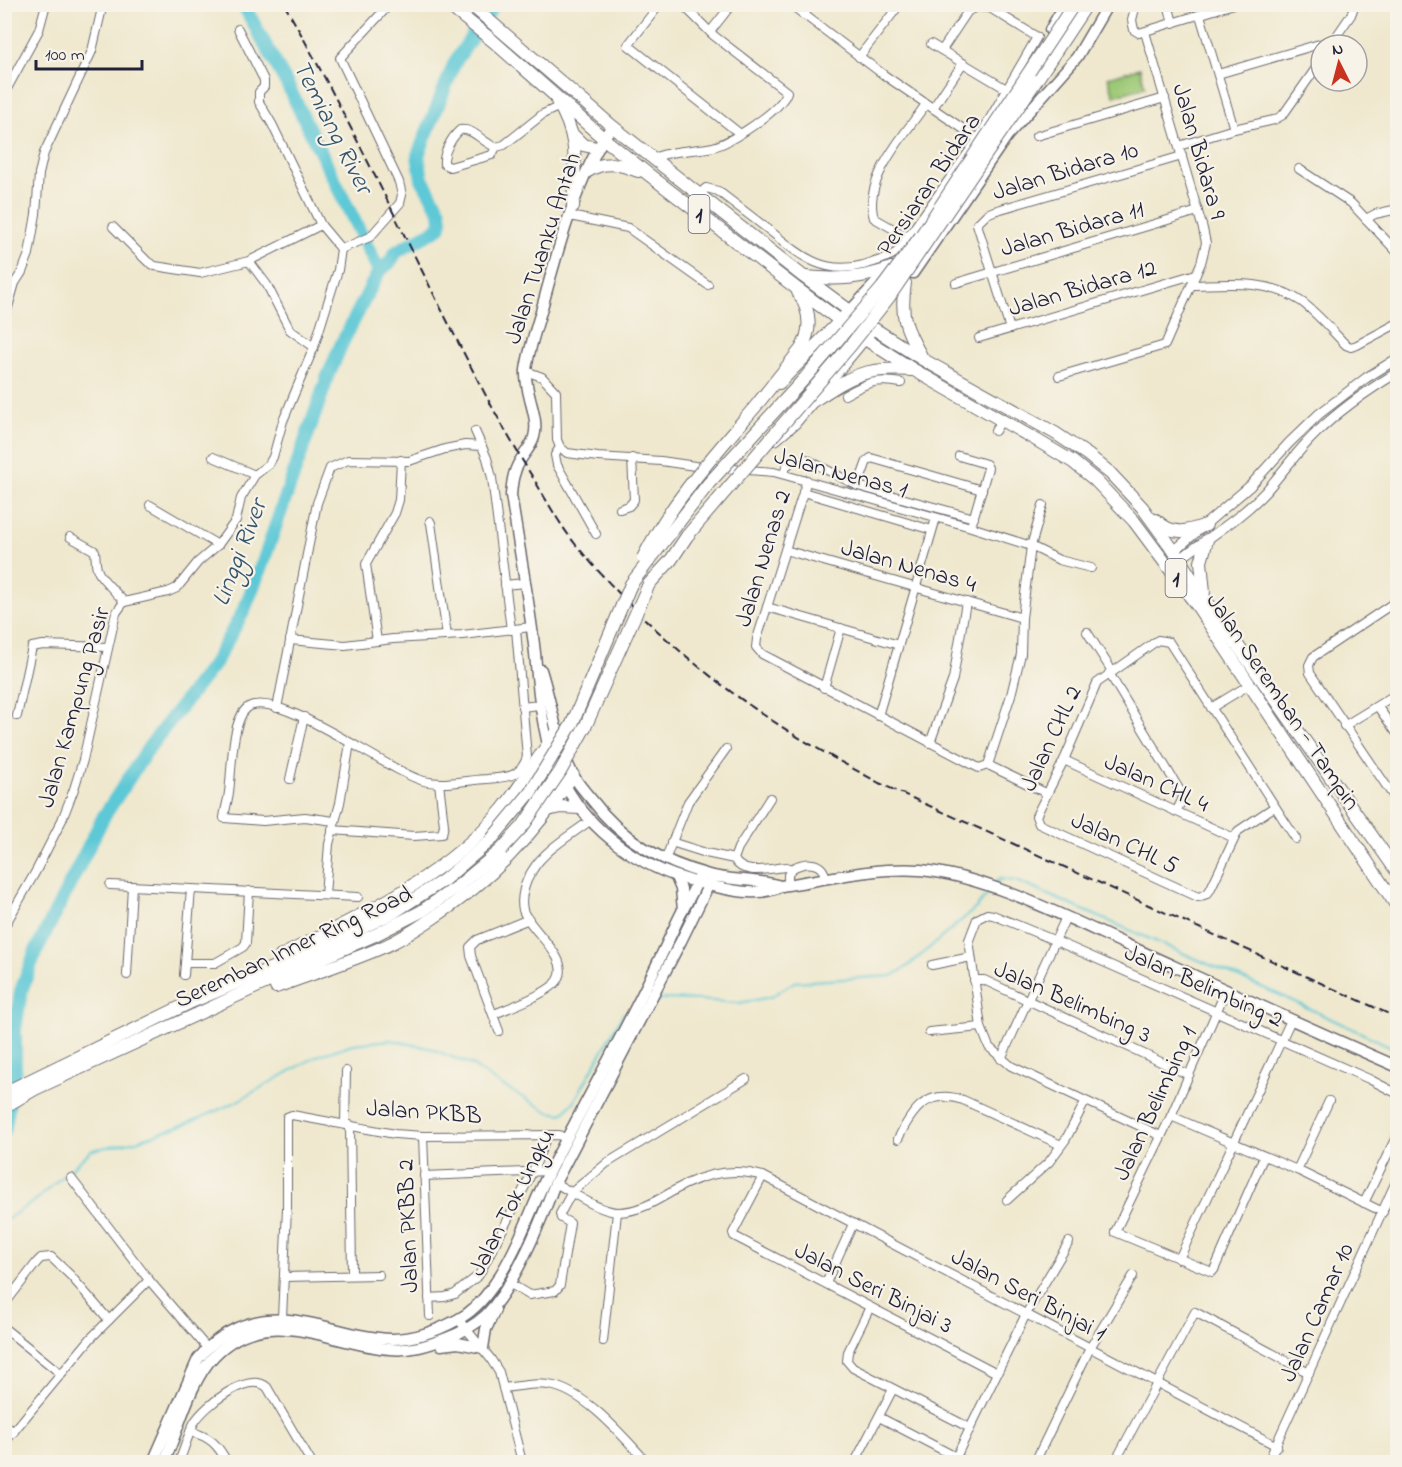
<svg xmlns="http://www.w3.org/2000/svg" width="1402" height="1467" font-family="'Indie Flower',sans-serif">
	<rect width="100%" height="100%" fill="#f7f3e8"/>
	<filter id="ink" filterUnits="userSpaceOnUse"><feTurbulence type="fractalNoise" baseFrequency=".0167" numOctaves="2"/><feDisplacementMap in="SourceGraphic" scale="12" xChannelSelector="R" yChannelSelector="G"/><feConvolveMatrix kernelMatrix="1 2 1 2 8 2 1 2 1" color-interpolation-filters="sRGB"/></filter>
	<filter id="wash" filterUnits="userSpaceOnUse"><feTurbulence type="fractalNoise" baseFrequency=".008" numOctaves="4" result="noise"/><feDisplacementMap in="SourceGraphic" scale="24" xChannelSelector="R" yChannelSelector="G"/><feGaussianBlur stdDeviation="1.35" result="paint"/><feColorMatrix in="noise" values="0 0 0 0 0 0 0 0 0 0 0 0 0 0 0 0 0 1.4 0 .05"/><feComposite in="paint" operator="in"/></filter>
	<g filter="url(#wash)">
		<rect width="100%" height="100%" fill="#efe8ce"/>
		<polygon fill="#9cc875" stroke="#5f7558" stroke-width="1.5" points="1140,68 1145,87 1114,96 1108,77"/>
		<g fill="none" stroke-linecap="round" stroke-linejoin="round">
			<g stroke="#5dc8d6" stroke-width="2">
				<polyline points="995,884 999,879 1016,881 1282,996 1398,1050"/>
				<polyline points="655,1001 662,999 699,1000 739,1003 771,997 794,982 892,976 907,967 977,907 990,891"/>
				<polyline points="4,1221 36,1200 92,1150 136,1141 186,1124 234,1103 317,1056 353,1044 391,1040 429,1048 472,1065 496,1082 549,1112 562,1114 574,1102 623,1014 630,1011"/>
			</g>
			<g stroke="#5dc8d6" stroke-width="14">
				<polyline points="243,4 288,86 379,271"/>
				<polyline points="4,1131 15,1067 15,1029 21,991 35,953 104,816 150,746 214,664 244,610 264,559 328,376 342,343 379,271 390,262 396,252 439,228 441,221 440,211 422,179 418,155 455,62 494,4"/>
			</g>
		</g>
	</g>
	<g filter="url(#ink)">
		<g fill="none" stroke-linecap="round" stroke-linejoin="round">
			<g stroke="#6a676e" stroke-width="10">
				<g id="minor">
					<polyline points="660,4 628,45 739,133"/>
					<polyline points="790,4 884,75 978,139"/>
					<polyline points="1136,4 1132,20 1134,30 1139,33 1234,4"/>
					<polyline points="1168,4 1173,23"/>
					<polyline points="803,15 812,4"/>
					<polyline points="1200,15 1234,129"/>
					<polyline points="238,29 264,80 264,87 259,92 259,102 272,124 321,225 341,249"/>
					<polyline points="710,32 732,4"/>
					<polyline points="931,44 1008,90"/>
					<polyline points="1331,44 1351,15 1355,4"/>
					<polyline points="859,57 900,4"/>
					<polyline points="1218,74 1333,40"/>
					<polyline points="4,94 39,30 46,4"/>
					<polyline points="933,108 963,63"/>
					<polyline points="1036,136 1165,98"/>
					<polyline points="1179,146 1234,129 1274,120 1283,115 1321,61"/>
					<path d="M496,147C482,143 475,128 460,130C451,138 443,153 444,164L450,167L492,155L496,147L504,145L543,114L560,106"/>
					<path d="M652,159C669,150 694,151 713,147C730,143 782,110 787,92L713,35L682,4"/>
					<polyline points="1299,169 1351,203 1398,253"/>
					<path d="M698,195L706,188L718,191C735,204 752,217 769,230C799,254 822,276 863,265C876,262 886,259 897,252L978,139L1037,37L990,8L977,7L968,11L942,50"/>
					<polyline points="570,216 628,228 708,285"/>
					<polyline points="1366,219 1375,214 1398,209"/>
					<polyline points="113,227 148,262 155,266 200,273 249,261 267,285 290,330 314,347"/>
					<path d="M911,239L874,218C862,180 906,133 926,104"/>
					<polyline points="341,249 370,237 400,203 402,195 399,182 340,58 390,4"/>
					<polyline points="249,261 321,225"/>
					<polyline points="956,283 1198,211"/>
					<path d="M1192,285C1230,284 1269,279 1302,302C1318,314 1332,331 1346,345L1351,347L1357,345L1398,323"/>
					<polyline points="4,321 15,283 22,272 29,254 36,214 39,174 44,153 92,51 103,4"/>
					<polyline points="1010,329 977,224 987,214 994,211 1182,156"/>
					<polyline points="979,338 1196,274"/>
					<polyline points="526,371 542,377 556,392 557,440 560,447 567,453 598,457 661,461 695,466 774,472 971,527 1031,546 1059,560 1091,568"/>
					<polyline points="1059,376 1165,345 1201,263 1206,243 1203,229 1145,32"/>
					<path d="M845,395C866,383 876,378 901,383"/>
					<polyline points="475,431 487,458 492,478 511,630"/>
					<polyline points="995,431 1001,421"/>
					<polyline points="560,447 555,455 557,465 596,534"/>
					<polyline points="959,456 986,464 988,468 972,523"/>
					<polyline points="213,457 255,475"/>
					<polyline points="784,474 786,467 792,461 806,459 858,486 974,518"/>
					<polyline points="807,480 757,639 756,647 762,654 979,768 988,765 1011,695 1021,654 1022,618 1031,546 1043,505"/>
					<polyline points="858,486 867,461 871,458 982,490"/>
					<polyline points="803,492 932,530"/>
					<polyline points="150,505 218,545"/>
					<polyline points="620,509 629,506 634,500 632,458"/>
					<polyline points="430,521 431,523 447,636"/>
					<path d="M70,537L95,551C96,557 95,565 98,571C100,578 118,594 124,602"/>
					<polyline points="785,550 1022,618"/>
					<polyline points="505,585 524,583"/>
					<polyline points="1398,600 1313,657 1309,665 1310,673 1398,803"/>
					<polyline points="767,607 899,645"/>
					<polyline points="1087,632 1112,671"/>
					<polyline points="290,640 345,645 393,639 462,635 531,627"/>
					<polyline points="377,641 366,564 395,513 399,500 401,460"/>
					<polyline points="1109,673 1182,794 1183,798 1176,812"/>
					<polyline points="824,688 841,628"/>
					<polyline points="522,707 539,705"/>
					<polyline points="1378,707 1398,735"/>
					<polyline points="277,708 317,503 330,468 348,460 409,461 445,449 465,445 482,446"/>
					<polyline points="1211,708 1249,685"/>
					<polyline points="17,716 32,647 43,645 108,647"/>
					<polyline points="878,716 936,518"/>
					<polyline points="1344,726 1398,693"/>
					<polyline points="930,743 953,679 966,602"/>
					<polyline points="1064,760 1234,838"/>
					<polyline points="988,765 1046,793"/>
					<polyline points="290,779 304,717"/>
					<path d="M770,798L738,848L734,859C743,877 770,868 786,867L791,869"/>
					<polyline points="1274,807 1238,831 1210,890 1207,894 1198,897 1039,824 1036,816 1064,760 1097,683 1158,640 1169,642 1296,839"/>
					<path d="M334,821L305,817L263,821L224,818C225,809 228,801 229,792C232,772 231,721 247,708C276,686 388,772 424,781C443,786 468,780 487,779C507,777 520,778 527,757L516,629"/>
					<polyline points="332,830 414,836 442,834 444,825 439,783"/>
					<polyline points="671,842 706,853 734,859"/>
					<polyline points="665,860 688,802 726,749"/>
					<polyline points="110,885 358,897"/>
					<path d="M788,885V875L791,869C805,861 823,860 826,879"/>
					<polyline points="325,895 329,844 340,803 350,743"/>
					<polyline points="4,927 36,871 62,820 74,789 83,760 116,613 124,602 168,592 177,588 198,562 218,545 236,520 241,498 255,475 269,464 273,457 283,421 314,347 338,270 341,249"/>
					<polyline points="186,963 215,963 243,947 246,943 249,891"/>
					<polyline points="932,965 971,957"/>
					<polyline points="127,975 132,886"/>
					<polyline points="184,975 191,889"/>
					<polyline points="974,980 984,980 1189,1075"/>
					<polyline points="1226,990 1171,1116 1115,1232 1212,1272 1214,1270 1264,1156"/>
					<path d="M494,1014C509,1008 550,993 558,980C572,958 529,930 523,910C520,897 525,882 532,871C544,850 571,835 591,820"/>
					<polyline points="499,1031 471,956 470,947 477,940 529,919"/>
					<polyline points="929,1032 981,1027"/>
					<polyline points="1001,1059 1066,917"/>
					<polyline points="1171,1116 1297,1170 1383,1212"/>
					<polyline points="345,1124 346,1071"/>
					<polyline points="350,1125 352,1274"/>
					<polyline points="423,1136 430,1316"/>
					<polyline points="1161,1136 1011,1066 989,1047 981,1027 969,940 977,919 987,914 993,915 1056,941 1369,1079 1398,1094"/>
					<path d="M898,1139C912,1110 927,1088 963,1100L1061,1145"/>
					<polyline points="1297,1170 1329,1101"/>
					<polyline points="424,1176 549,1171"/>
					<polyline points="763,1176 733,1233 734,1236 997,1373"/>
					<polyline points="71,1178 149,1280 207,1348"/>
					<path d="M555,1183C572,1192 600,1212 618,1212C644,1212 664,1195 686,1184C711,1172 736,1168 763,1176L1277,1446"/>
					<polyline points="1007,1200 1049,1162 1066,1139 1085,1102"/>
					<polyline points="1364,1203 1398,1133"/>
					<polyline points="1179,1259 1291,1020"/>
					<polyline points="284,1277 379,1275"/>
					<polyline points="509,1283 529,1295 555,1291 560,1285 570,1223 561,1218 560,1214 572,1192 607,1163 746,1079"/>
					<polyline points="826,1283 853,1224"/>
					<polyline points="429,1298 445,1297 455,1294 479,1275 533,1171 547,1136"/>
					<polyline points="4,1305 37,1262 41,1258 51,1257 70,1275 109,1320"/>
					<polyline points="870,1307 848,1352 847,1361 853,1368 970,1428"/>
					<polyline points="282,1318 287,1208 287,1117 292,1115 395,1134 423,1136 559,1135 566,1139"/>
					<polyline points="458,1319 490,1358 499,1372 522,1462"/>
					<polyline points="4,1328 60,1373"/>
					<polyline points="603,1341 617,1213"/>
					<path d="M503,1388C520,1386 538,1382 554,1386C589,1395 623,1437 647,1462"/>
					<polyline points="879,1417 956,1457"/>
					<polyline points="4,1424 14,1432"/>
					<path d="M190,1432C210,1436 218,1445 227,1462"/>
					<polyline points="4,1443 91,1338 149,1280"/>
					<polyline points="1148,1461 1150,1462"/>
					<path d="M179,1462C184,1450 188,1435 194,1423C204,1406 248,1371 267,1387L311,1462"/>
					<polyline points="855,1462 893,1389"/>
					<polyline points="966,1462 956,1457 1026,1314 1069,1242"/>
					<polyline points="1035,1462 1090,1348 1133,1276"/>
					<polyline points="1115,1462 1195,1312 1309,1373"/>
					<polyline points="1268,1462 1398,1177"/>
				</g>
			</g>
			<g stroke="#6a676e" stroke-width="11">
				<g id="tertiary">
					<polyline points="1174,551 1250,486 1289,443 1319,414 1366,378 1398,358"/>
					<path d="M1180,559C1209,537 1241,518 1266,491C1282,473 1296,453 1313,436C1338,411 1368,390 1398,372"/>
				</g>
			</g>
			<g stroke="#6a676e" stroke-width="13">
				<g id="secondary">
					<polyline points="1050,30 1065,4"/>
					<path d="M612,126C578,173 557,252 542,308C536,329 529,349 526,370C524,393 540,417 534,437C532,446 524,453 520,461C513,472 512,483 511,495C519,548 529,600 535,653C538,691 542,728 554,765C556,772 561,778 565,785C591,832 640,867 692,881C718,887 756,900 781,886C827,879 874,867 920,870C984,875 1066,917 1125,944C1215,985 1306,1027 1398,1067"/>
					<polyline points="913,273 1007,136 1077,57 1108,4"/>
					<polyline points="850,311 891,267"/>
					<path d="M541,670C552,704 556,742 573,775C578,784 585,792 592,800C622,840 661,862 709,875C732,881 758,879 781,886"/>
					<polyline points="676,877 681,889 683,910"/>
					<polyline points="441,1345 458,1343 483,1348 486,1329 495,1310"/>
					<path d="M153,1462L198,1359C209,1345 221,1335 237,1328C290,1304 339,1338 392,1339C415,1339 437,1331 457,1320C471,1313 484,1299 493,1286C519,1249 532,1204 553,1164C595,1085 638,1007 675,926C683,908 694,891 701,873"/>
					<path d="M164,1462C179,1430 189,1382 214,1356C266,1301 330,1345 390,1349C411,1351 429,1345 447,1338C463,1332 474,1326 486,1315C516,1284 540,1224 555,1183L681,941L713,876"/>
				</g>
			</g>
			<g stroke="#6a676e" stroke-width="14">
				<g id="primary">
					<polyline points="1036,81 1087,4"/>
					<polyline points="779,383 850,311"/>
					<polyline points="775,439 794,423 870,331"/>
					<polyline points="549,808 548,810 560,807 580,808"/>
					<path d="M281,956C360,916 444,878 502,810C522,785 538,756 558,731"/>
					<path d="M276,987C312,974 348,962 383,947C400,940 415,930 430,920C491,881 533,835 573,775"/>
					<polyline points="4,1093 189,1003 322,947 394,912 444,880 491,840"/>
					<polyline points="4,1107 35,1089 256,987 375,935 422,911 458,886 501,850"/>
				</g>
			</g>
			<g stroke="#6a676e" stroke-width="14">
				<g id="trunk">
					<polyline points="447,4 493,41 603,138 648,174 796,288 865,339 914,370 1038,441 1073,462 1095,480 1134,521 1198,607 1398,908"/>
					<polyline points="470,4 612,126 804,277 873,328 922,359 1055,433 1088,455 1110,473 1142,507 1174,551 1205,599 1398,873"/>
					<path d="M557,101C581,140 574,165 573,207"/>
					<polyline points="573,135 583,145 597,148"/>
					<path d="M588,171C605,160 620,164 638,171"/>
					<path d="M805,277C836,280 862,279 891,268"/>
					<path d="M905,283C900,315 905,328 921,356"/>
					<path d="M813,401C853,375 864,367 913,370"/>
					<path d="M755,407L801,349C812,330 811,311 798,292"/>
					<path d="M1156,520C1172,536 1187,532 1206,525"/>
					<polyline points="1204,592 1201,562 1207,540"/>
				</g>
			</g>
			<use href="#minor" stroke="#fff" stroke-width="8"/>
			<use href="#tertiary" stroke="#fff" stroke-width="9"/>
			<use href="#secondary" stroke="#fff" stroke-width="10"/>
			<use href="#primary" stroke="#fff" stroke-width="12"/>
			<use href="#trunk" stroke="#fff" stroke-width="12"/>
			<path stroke="#22223b" stroke-width="2" stroke-dasharray="9 4.5" stroke-linecap="butt" d="M284,4C352,122 408,247 471,367C491,406 512,444 535,481C548,503 560,525 576,545C633,614 703,676 779,725C811,746 845,764 879,783L1398,1018"/>
			<g stroke="#6a676e" stroke-width="14" stroke-linecap="butt">
				<g id="primary-bridge">
					<path d="M643,558C671,502 714,455 755,407"/>
					<polyline points="491,840 530,793 572,724 631,584 709,483 805,378 882,288 920,237 1074,4"/>
					<polyline points="501,850 523,826 560,772 586,725 649,584 671,560 687,536 851,345 889,297 1036,81"/>
				</g>
			</g>
			<use href="#primary-bridge" stroke="#fff" stroke-width="12"/>
		</g>
	</g>
	<g text-anchor="middle" stroke-width="4.5" stroke-linejoin="round" paint-order="stroke">
		<g fill="#f7f3e8" stroke="#62616f" stroke-width="1.5">
			<rect x="688.5" y="195" width="21" height="38" rx="4.5"/>
			<rect x="1165.5" y="559" width="21" height="38" rx="4.5"/>
		</g>
		<g font-size="22" font-weight="bold" fill="#22223b">
			<text x="699" y="222">1</text>
			<text x="1176" y="586">1</text>
		</g>
		<g font-size="24" fill="#22223b" stroke="#f7f3e8">
			<text transform="translate(1200 151) rotate(74)" y="8">Jalan Bidara 9</text>
			<text transform="translate(1065 170) rotate(-17)" y="8">Jalan Bidara 10</text>
			<text transform="translate(928 184) rotate(-56)" y="8">Persiaran Bidara</text>
			<text transform="translate(1072 228) rotate(-16)" y="8">Jalan Bidara 11</text>
			<text transform="translate(542 248) rotate(-72)" y="8">Jalan Tuanku Antah</text>
			<text transform="translate(1082 287) rotate(-16)" y="8">Jalan Bidara 12</text>
			<text transform="translate(841 472) rotate(15)" y="8">Jalan Nenas 1</text>
			<text transform="translate(762 558) rotate(-73)" y="8">Jalan Nenas 2</text>
			<text transform="translate(909 565) rotate(16)" y="8">Jalan Nenas 4</text>
			<text transform="translate(1284 701) rotate(56)" y="8">Jalan Seremban - Tampin</text>
			<text transform="translate(73 707) rotate(-74)" y="8">Jalan Kampung Pasir</text>
			<text transform="translate(1050 738) rotate(-65)" y="8">Jalan CHL 2</text>
			<text transform="translate(1157 782) rotate(24)" y="8">Jalan CHL 4</text>
			<text transform="translate(1125 842) rotate(25)" y="8">Jalan CHL 5</text>
			<text transform="translate(293 946) rotate(-25)" y="8">Seremban Inner Ring Road</text>
			<text transform="translate(1204 985) rotate(24)" y="8">Jalan Belimbing 2</text>
			<text transform="translate(1073 1001) rotate(24)" y="8">Jalan Belimbing 3</text>
			<text transform="translate(1154 1103) rotate(-65)" y="8">Jalan Belimbing 1</text>
			<text transform="translate(424 1111) rotate(4)" y="8">Jalan PKBB</text>
			<text transform="translate(511 1202) rotate(-63)" y="8">Jalan Tok Ungku</text>
			<text transform="translate(407 1226) rotate(-92)" y="8">Jalan PKBB 2</text>
			<text transform="translate(874 1287) rotate(27)" y="8">Jalan Seri Binjai 3</text>
			<text transform="translate(1029 1294) rotate(28)" y="8">Jalan Seri Binjai 1</text>
			<text transform="translate(1316 1312) rotate(-66)" y="8">Jalan Camar 10</text>
		</g>
		<g font-size="26" font-style="italic" fill="#34546a" stroke="#f7f3e8">
			<text transform="translate(334 126) rotate(63)" y="9">Temiang River</text>
			<text transform="translate(238 552) rotate(-69)" y="9">Linggi River</text>
		</g>
	</g>
	<rect width="1402" height="1467" fill="none" stroke="#f7f3e8" stroke-width="24"/>
	<g transform="translate(1339 63) rotate(354)"><circle r="28" fill="#f7f3e8" stroke="#a29fa3" stroke-width="1.5"/>
	<path d="M0-4.5L10 22L0 15L-10 22Z" fill="#c8321e"/>
	<text y="-9" font-size="16" font-weight="bold" text-anchor="middle" fill="#22223b">N</text>
	</g>
	<path d="M36 60v9h106v-9" fill="none" stroke="#22223b" stroke-width="3"/>
	<text x="45" y="60" font-size="18" fill="#22223b" stroke="#f7f3e8" stroke-width="4.5" paint-order="stroke">100 m</text>
</svg>
